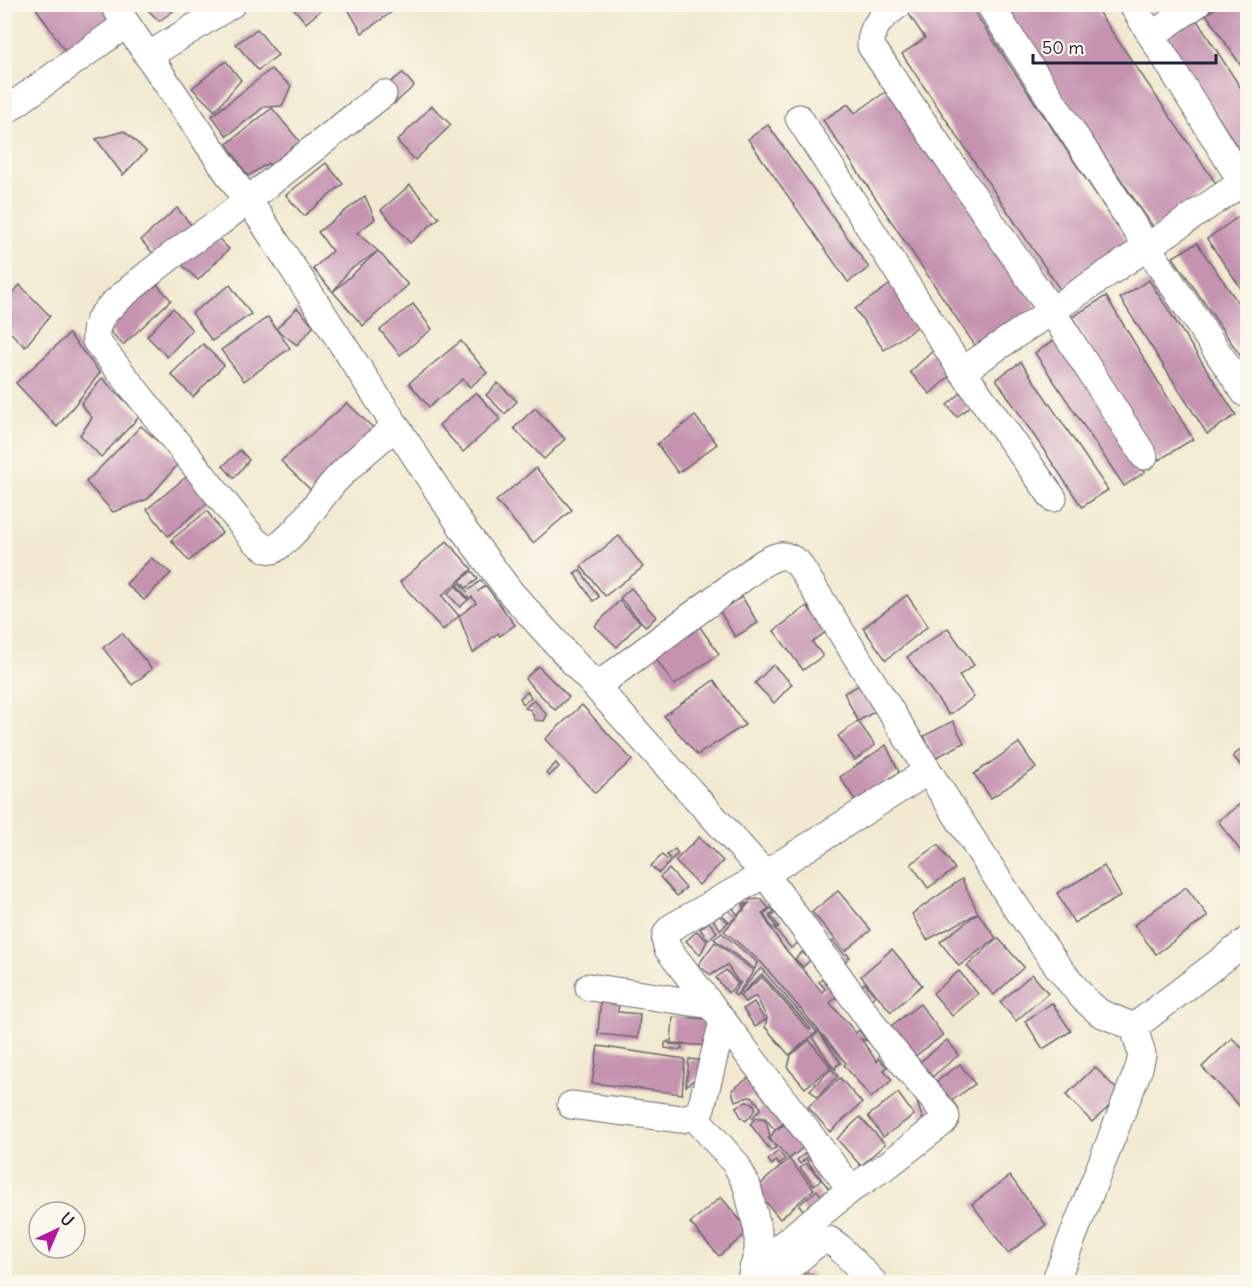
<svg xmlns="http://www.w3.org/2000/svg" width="1252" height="1287" font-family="Delius,sans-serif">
	<rect width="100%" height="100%" fill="#fbf7ec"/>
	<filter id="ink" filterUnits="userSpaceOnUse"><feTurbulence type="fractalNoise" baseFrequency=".0167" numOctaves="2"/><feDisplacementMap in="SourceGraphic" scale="12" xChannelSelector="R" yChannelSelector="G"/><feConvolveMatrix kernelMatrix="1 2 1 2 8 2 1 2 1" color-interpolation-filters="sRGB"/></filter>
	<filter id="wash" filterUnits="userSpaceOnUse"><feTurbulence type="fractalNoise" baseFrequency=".008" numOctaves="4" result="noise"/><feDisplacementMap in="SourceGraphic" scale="24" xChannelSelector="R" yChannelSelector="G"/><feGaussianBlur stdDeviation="1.35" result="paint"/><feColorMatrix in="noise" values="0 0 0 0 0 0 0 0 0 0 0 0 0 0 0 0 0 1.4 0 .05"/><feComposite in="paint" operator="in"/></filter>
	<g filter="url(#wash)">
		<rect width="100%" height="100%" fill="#f2e9d0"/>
		<g id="blocks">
			<g fill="#c593b0" fill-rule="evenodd">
				<polygon points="40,4 102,4 115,23 69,57 36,8"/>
				<polygon points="142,4 183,4 159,21"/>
				<polygon points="290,4 328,4 306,23"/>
				<polygon points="345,4 387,4 393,11 362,33"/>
				<polygon points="921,4 969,4 1130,245 1061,291 902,54 925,38 908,13"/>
				<polygon points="1001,4 1093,4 1217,185 1154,228"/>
				<polygon points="1220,5 1241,5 1248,15 1248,76 1206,14"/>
				<polygon points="1196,19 1248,99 1248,164 1167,37"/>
				<polygon points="257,29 278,55 258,70 236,44"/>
				<polygon points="226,61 241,80 215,111 192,88"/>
				<polygon points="271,69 291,86 282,106 264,107 227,136 212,116"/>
				<polygon points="403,73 414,86 394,104 381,89"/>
				<polygon points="890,89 1037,307 976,347 823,120 848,104 855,113"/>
				<polygon points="432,106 451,125 415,160 397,141"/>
				<polygon points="272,108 305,148 273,169 268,163 248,176 227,144"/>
				<polygon points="768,125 869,268 848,282 748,139"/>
				<polygon points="124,131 146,151 123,175 96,139"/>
				<polygon points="326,163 343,184 304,216 286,195"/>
				<polygon points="410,185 439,218 410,243 381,210"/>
				<path d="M365,196L375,219L357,233L378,251L408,285L363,326L313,269L332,251L318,232ZM378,251L333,292L348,271Z"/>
				<polygon points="177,208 194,228 159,260 141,240"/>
				<polygon points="1238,217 1248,231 1248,298 1207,239"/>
				<polygon points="212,232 229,249 198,280 181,264"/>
				<polygon points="1197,243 1248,317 1248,367 1173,257"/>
				<polygon points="152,279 171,300 123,345 104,324"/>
				<polygon points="1149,280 1236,415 1207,434 1120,298"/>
				<polygon points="895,281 924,322 884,350 855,309"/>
				<polygon points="20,285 50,316 25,347 4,326 4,301"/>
				<polygon points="230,285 251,314 212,341 192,313"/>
				<polygon points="1106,296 1193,439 1159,460 1072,317"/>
				<polygon points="413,304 432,329 400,355 380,330"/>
				<polygon points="173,308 192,330 167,357 147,336"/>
				<polygon points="297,308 314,326 297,345 276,329 290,348 244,381 221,350 268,317 276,329"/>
				<polygon points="69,334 100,373 57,427 16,383"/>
				<polygon points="1056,339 1145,472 1124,486 1035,353"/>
				<polygon points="461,341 487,373 470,387 463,379 429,407 409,383"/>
				<polygon points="203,344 224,365 193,397 171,374"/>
				<polygon points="936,348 956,370 930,394 910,372"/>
				<polygon points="1021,362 1108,490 1082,507 996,379"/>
				<polygon points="102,378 140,416 101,457 80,435 92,418 81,404"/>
				<polygon points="498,383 517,401 505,414 486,395"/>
				<polygon points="963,391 973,404 957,417 947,405"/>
				<polygon points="476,392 500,419 463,452 439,425"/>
				<polygon points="347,403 384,438 322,501 281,461"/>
				<polygon points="535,408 565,439 544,459 514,428"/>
				<polygon points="695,416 717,444 678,473 657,444"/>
				<polygon points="141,426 180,462 148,499 113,512 86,482"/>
				<polygon points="240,450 249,460 234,478 223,466"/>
				<polygon points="536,468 572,510 533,543 496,501"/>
				<polygon points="191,473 212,499 168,536 147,509"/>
				<polygon points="207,511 222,533 189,561 171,540"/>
				<polygon points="619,536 643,567 605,596 581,566"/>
				<polygon points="447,541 472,569 442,596 459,616 443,630 400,582"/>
				<polygon points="151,558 171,573 144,600 126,584"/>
				<polygon points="580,570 599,597 593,601 574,573"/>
				<polygon points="472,571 478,579 466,588 460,581"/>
				<polygon points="481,580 485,586 477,592 486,586 515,625 500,636 498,633 473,653 459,616 476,603 472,597 469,599 457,585 459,583 467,592"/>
				<polygon points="456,586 468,600 460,607 448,594"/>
				<polygon points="631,588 656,617 646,627 620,598"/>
				<polygon points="907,595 928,626 886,660 863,628"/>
				<polygon points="742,597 758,623 735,637 719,610"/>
				<polygon points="619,601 640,622 617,647 595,626"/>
				<polygon points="807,606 827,631 812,642 823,656 803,670 774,631"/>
				<polygon points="695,620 719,654 674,685 650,650"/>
				<polygon points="948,628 974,665 959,676 974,697 949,715 907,657"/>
				<polygon points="122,633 152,669 132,685 103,648"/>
				<polygon points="773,665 792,684 774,703 755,683"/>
				<polygon points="538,666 569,697 555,710 525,679"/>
				<polygon points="714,680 745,725 697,755 664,716"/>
				<polygon points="869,680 883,707 858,721 875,745 855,760 838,736 858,721 844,693"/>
				<polygon points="527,692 531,697 523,704 520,698"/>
				<polygon points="534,700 547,715 544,721 535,720 531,710 525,708"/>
				<polygon points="582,705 632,760 595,793 545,739"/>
				<polygon points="953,721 964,743 935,758 924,736"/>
				<polygon points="1019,743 1036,768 991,798 974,774"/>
				<polygon points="1248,743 1248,774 1233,756"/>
				<polygon points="886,745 899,772 856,802 840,777"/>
				<polygon points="556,763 559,767 549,776 546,773"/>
				<polygon points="1248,798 1248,861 1218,821"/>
				<polygon points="699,837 723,861 699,885 675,861"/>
				<polygon points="938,845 955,869 928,888 911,864"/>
				<polygon points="675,849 678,854 671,860 667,855"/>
				<polygon points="662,855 670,862 659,873 651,866"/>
				<polygon points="1104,866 1121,896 1074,923 1057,893"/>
				<polygon points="669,869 686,888 677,896 660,877"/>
				<polygon points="962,879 978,913 927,940 912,914"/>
				<polygon points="1186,887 1208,916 1156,954 1134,925"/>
				<polygon points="838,891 871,930 845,951 812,912"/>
				<polygon points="742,899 744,910 737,914 732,907"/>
				<polygon points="761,899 769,908 762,914 782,945 822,992 825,989 819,982 822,979 837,996 830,1003 856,1033 859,1030 867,1041 861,1039 877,1062 878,1058 887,1067 884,1070 892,1080 871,1098 844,1065 846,1063 761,962 724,931 750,902 745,905 745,900"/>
				<polygon points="771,908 774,911 769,916 776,927 772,928 764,914"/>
				<polygon points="728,910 736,917 730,922 721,914"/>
				<polygon points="776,913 798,943 791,948 775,929 779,927 771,916"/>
				<polygon points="978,913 996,938 959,966 940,942"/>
				<polygon points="719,916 728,922 721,930 713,920"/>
				<polygon points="709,922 717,932 708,940 700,929"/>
				<polygon points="697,931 707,941 700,955 686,941"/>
				<polygon points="722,933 757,962 755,969 714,939"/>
				<polygon points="998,938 1024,967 994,995 967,966"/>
				<polygon points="833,941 844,954 847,954 850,957 840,966 825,948"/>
				<polygon points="715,942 754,971 736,996 733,993 741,982 739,983 727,965 711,975 698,965"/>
				<polygon points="892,949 922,985 891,1012 861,976"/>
				<polygon points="802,952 810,960 803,967 795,959"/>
				<polygon points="761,968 817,1032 789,1055 765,1027 767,1018 756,996 745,1002 740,996 762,977 809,1030 811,1029 762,974 740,995 738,994"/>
				<polygon points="726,970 738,984 728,993 716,978"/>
				<polygon points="959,971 978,994 952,1016 933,993"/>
				<polygon points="1032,974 1048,993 1016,1021 1000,1002"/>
				<polygon points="865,983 875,996 867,1002 857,989"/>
				<polygon points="601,996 619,998 618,1012 640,1014 638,1038 598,1034"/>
				<polygon points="754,1002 765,1020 755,1027 743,1009"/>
				<polygon points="1052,1003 1071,1031 1043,1049 1025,1021"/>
				<polygon points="920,1004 943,1035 906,1063 883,1032"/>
				<polygon points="673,1017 710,1019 708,1046 671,1043"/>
				<polygon points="819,1032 841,1063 836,1066 835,1070 812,1037"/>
				<polygon points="1232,1038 1248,1054 1248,1108 1244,1111 1202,1067"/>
				<polygon points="809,1040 831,1067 805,1088 788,1068 791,1055"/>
				<polygon points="947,1040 959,1055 923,1084 911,1069"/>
				<polygon points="669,1041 669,1044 682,1045 682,1048 680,1050 665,1048 665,1043"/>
				<polygon points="598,1046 685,1059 682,1094 592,1083"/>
				<polygon points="689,1059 710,1061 696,1078 686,1086"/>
				<polygon points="960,1064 975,1084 947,1104 932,1085"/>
				<polygon points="1095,1067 1122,1095 1092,1122 1066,1095"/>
				<polygon points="831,1069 838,1076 817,1097 810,1090"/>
				<polygon points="751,1076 786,1121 775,1130 785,1124 805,1146 789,1159 770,1138 775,1130 765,1118 752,1118 761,1108 752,1096 735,1101 732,1090"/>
				<polygon points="840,1078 862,1103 830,1132 808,1107"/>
				<polygon points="898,1093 914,1115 883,1137 868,1116"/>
				<polygon points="921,1098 936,1112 919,1124 923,1120 917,1102"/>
				<polygon points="746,1102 753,1103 756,1109 746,1121 741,1117 736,1107"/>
				<polygon points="860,1117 885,1144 861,1166 837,1139"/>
				<polygon points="756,1118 766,1121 770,1136 768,1138 776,1148 771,1151 750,1124"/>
				<polygon points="813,1147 816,1150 800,1164 797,1160"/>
				<polygon points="778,1151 785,1159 779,1165 776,1161 772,1165 768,1160"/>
				<polygon points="817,1154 843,1187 833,1194 807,1161"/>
				<polygon points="789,1159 814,1189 780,1219 755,1189"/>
				<polygon points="806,1163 821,1180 814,1185 800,1168"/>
				<polygon points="1010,1176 1046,1225 1008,1253 972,1204"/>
				<polygon points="817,1190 824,1199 806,1213 799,1205"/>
				<polygon points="721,1197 749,1231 719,1256 690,1223"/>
				<polygon points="808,1272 818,1282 797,1282"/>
			</g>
		</g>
	</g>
	<g filter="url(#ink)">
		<use href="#blocks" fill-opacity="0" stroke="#6b686f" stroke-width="1.5"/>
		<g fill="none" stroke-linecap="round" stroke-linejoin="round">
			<g stroke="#6b686f" stroke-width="29">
				<g id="street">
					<polyline points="113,4 247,201 259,216 463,529 511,593 765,874 928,771 1012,901 1056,964 1083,998 1100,1013 1134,1027"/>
					<path d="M899,4C884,15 870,26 871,46L1051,310L1144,456"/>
					<polyline points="989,4 1148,248 1245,393"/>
					<polyline points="1132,4 1248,192"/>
					<polyline points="1152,35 1197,4"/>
					<polyline points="148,56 232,4"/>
					<path d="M383,94L220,222C188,242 159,265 130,289C120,298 107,307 100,319C96,327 95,333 96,341L254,540L266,549L273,550C299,533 314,505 334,482C353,461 375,444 396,426"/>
					<polyline points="4,112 126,24"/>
					<polyline points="799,118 962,371 1053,498"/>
					<path d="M962,371C1057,306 1154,244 1248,178"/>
					<path d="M597,686L763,563C779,555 783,552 798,563L928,771"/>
					<path d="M765,874L882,1037L945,1114L946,1118L943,1122L889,1164L851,1189L668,949C664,940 664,934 672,927Z"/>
					<polyline points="589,987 711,1005"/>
					<polyline points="571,1105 681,1119 694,1116 701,1108 723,1021"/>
					<polyline points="694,1116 736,1164 747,1186 758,1231 758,1251 750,1282"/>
					<polyline points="753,1269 851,1189"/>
					<polyline points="772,1282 816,1244 829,1240 839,1247 873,1282"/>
					<polyline points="1055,1282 1139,1068 1142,1055 1134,1027 1248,940"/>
				</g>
			</g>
			<use href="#street" stroke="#fff" stroke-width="27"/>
		</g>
	</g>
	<rect width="1252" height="1287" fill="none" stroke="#fbf7ec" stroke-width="24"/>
	<g transform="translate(57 1230) rotate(44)"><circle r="28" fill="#fbf7ec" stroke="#a4a2a5" stroke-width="1.5"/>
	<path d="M0-4.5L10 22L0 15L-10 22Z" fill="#b5179e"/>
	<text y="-9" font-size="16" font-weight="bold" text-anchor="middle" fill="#22223b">U</text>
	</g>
	<path d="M1033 54v9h183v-9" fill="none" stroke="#22223b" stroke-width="3"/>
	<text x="1042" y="54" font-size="18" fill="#22223b" stroke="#fbf7ec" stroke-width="4.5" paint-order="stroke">50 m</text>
</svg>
